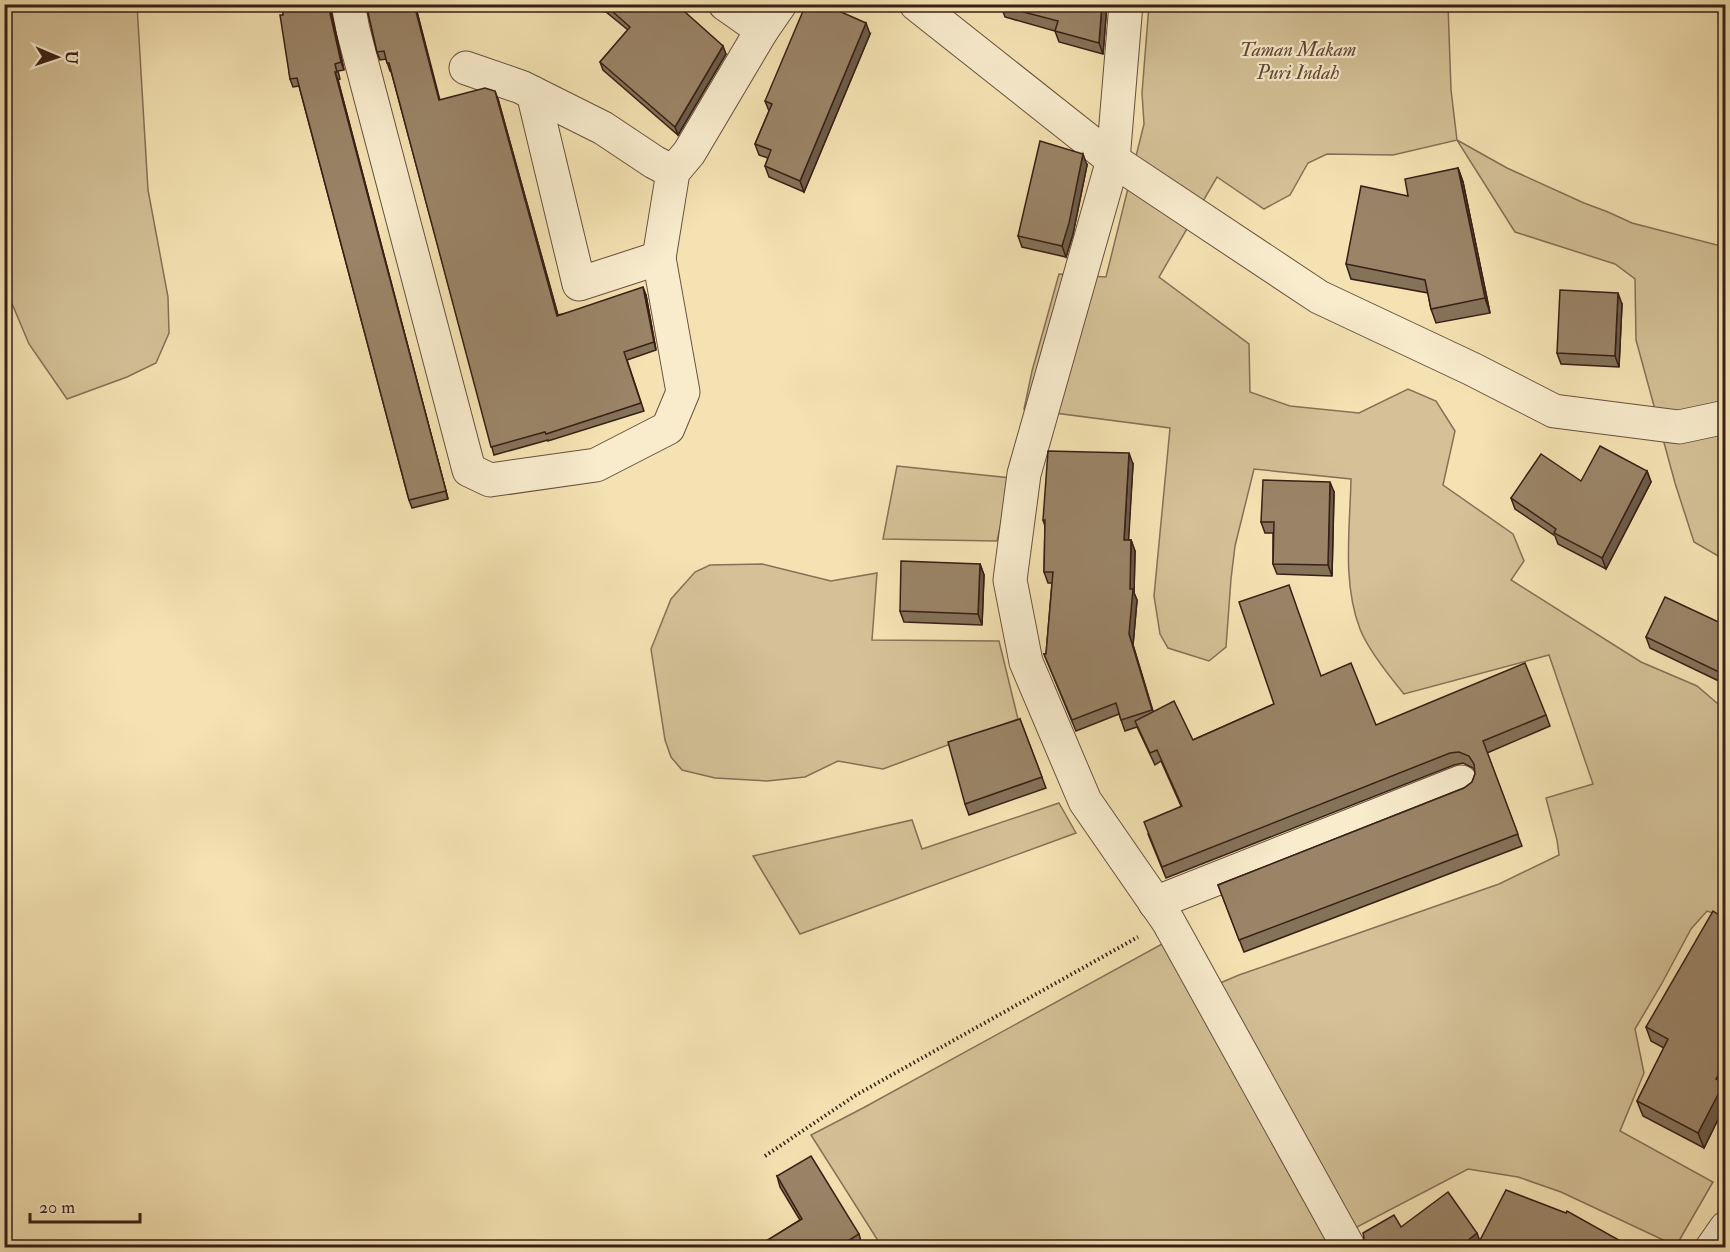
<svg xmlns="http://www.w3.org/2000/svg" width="1730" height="1252" font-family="'IM FELL Double Pica',serif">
	<rect width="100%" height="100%" fill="#f4e2b2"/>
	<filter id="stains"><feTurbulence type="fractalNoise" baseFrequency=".00333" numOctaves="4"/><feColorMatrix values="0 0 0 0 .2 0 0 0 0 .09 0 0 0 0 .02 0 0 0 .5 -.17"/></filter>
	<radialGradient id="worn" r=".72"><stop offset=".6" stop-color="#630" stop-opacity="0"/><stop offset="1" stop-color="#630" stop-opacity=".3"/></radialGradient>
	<g fill="#d4c197" stroke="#867056" stroke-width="1.5">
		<polygon points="4,5 137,5 148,190 168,297 169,333 156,363 127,377 67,399 29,344 5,287"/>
		<path d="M1149,5H1448L1451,90L1457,140L1507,168L1584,203L1608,212L1632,223L1725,247V560L1694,542L1675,483L1636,340L1635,279L1615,264L1515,232L1457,140L1393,155L1327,154L1308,163L1290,195L1264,209L1217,177L1159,277L1249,344L1250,392L1290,406L1359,413L1408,389L1436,401L1455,431L1443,485L1513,534L1524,561L1511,580L1641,662L1697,686L1725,710V917L1707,911L1691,929L1661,985L1635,1029L1644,1073L1620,1131L1713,1182L1676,1246L1561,1192L1518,1177L1468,1169L1330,1241L1333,1247H882L811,1135L863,1108L1162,944L1194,994L1239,975L1499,884L1559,855L1557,840L1546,798L1593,784L1549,655L1404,694C1390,677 1368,650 1360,629C1342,582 1350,529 1351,479L1254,469L1235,546L1231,579L1226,647L1209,661L1168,648L1160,634L1154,596L1170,428L1024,409L1032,371L1059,274L1106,277L1144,124L1142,93Z"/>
		<polygon points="897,466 1011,478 997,541 883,539"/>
		<polygon points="762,564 831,581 877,573 872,640 999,641 1018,719 883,769 838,761 805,777 767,781 715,778 682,770 671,757 665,740 651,649 671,599 695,572 710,565"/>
		<polygon points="1059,803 1076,833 800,934 753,856 912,820 922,849"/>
	</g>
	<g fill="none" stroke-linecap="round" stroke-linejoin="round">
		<g stroke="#67503d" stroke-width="35">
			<g id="minor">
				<polyline points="348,4 353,30 469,470 490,480 596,465 668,428 683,392 659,258 673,172 689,153 762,30 725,4"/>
				<polyline points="916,4 1113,160 1319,297 1472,369 1554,411 1679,427 1726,417"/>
				<polyline points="1126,4 1113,160 1024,474 1010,580 1026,662 1085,801 1168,921 1349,1248"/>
				<polyline points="762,30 780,4"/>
				<polyline points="466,68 521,87 603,128 654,162 673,172"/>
				<polyline points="533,93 579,284 659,258"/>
				<polyline points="1155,903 1461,782"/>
				<polyline points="1712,1248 1726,1228"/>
			</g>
		</g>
		<polyline stroke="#381f16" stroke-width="4" stroke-dasharray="1.5 3" stroke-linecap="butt" points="765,1156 856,1095 1138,937"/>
		<use href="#minor" stroke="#f8eccd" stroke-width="33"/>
	</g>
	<g fill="#847259" stroke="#381f16" stroke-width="1.5">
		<polygon points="283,4 330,4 330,7 344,70 338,71 340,79 338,80 448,499 412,508 409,500 299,86 293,87 290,79 283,15"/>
		<polygon points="366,4 415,4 439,100 498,99 558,315 646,295 656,350 627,360 644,411 548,441 548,440 494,455 391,71 390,71 386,59 380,60 377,52"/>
		<polygon points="567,4 676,4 726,54 678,135 603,70 600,62 628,30 606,12"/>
		<polygon points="1107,4 1103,54 1059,42 1055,31 1005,17 1001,6"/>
		<polygon points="870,34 804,192 769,177 765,166 768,158 759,155 755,144 769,111 765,101"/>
		<polygon points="1087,165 1073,234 1066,257 1022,247 1018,236"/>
		<polygon points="1458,168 1463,182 1490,313 1436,323 1431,309 1428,293 1351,279 1346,264 1408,196"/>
		<polygon points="1622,304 1619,367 1561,364 1557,353"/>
		<polygon points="1133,464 1128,540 1131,540 1135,551 1134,593 1137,600 1133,645 1153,712 1193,740 1274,704 1321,676 1376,725 1546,715 1550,726 1487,753 1522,846 1244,952 1218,885 1464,788 1472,782 1475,774 1475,770 1473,768 1463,763 1454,765 1166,878 1148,834 1181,806 1161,761 1155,765 1137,727 1125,731 1119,714 1076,731 1044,654 1046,654 1052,583 1048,583 1044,572 1045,526 1043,520"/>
		<polygon points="1647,471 1651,482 1606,569 1558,544 1555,536 1515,509 1511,498 1581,481"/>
		<polygon points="1334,492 1332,576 1277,574 1273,564 1273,533 1265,533 1261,522"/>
		<polygon points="980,564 984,575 982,625 904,622 900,611"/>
		<polygon points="1725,625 1725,684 1650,648 1646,637"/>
		<polygon points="1020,719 1046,788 969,815 965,804"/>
		<polygon points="1725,919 1725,1105 1704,1148 1643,1116 1637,1101 1664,1048 1651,1041 1646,1027"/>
		<polygon points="777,1176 859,1234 862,1245 858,1248 755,1248 800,1220 780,1187"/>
	</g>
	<g fill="#6c5c48" stroke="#381f16" stroke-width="1.5">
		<polygon points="328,4 330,4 330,7 344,70 341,62"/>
		<polygon points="414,4 415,4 442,108 439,100"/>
		<polygon points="1102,4 1107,4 1103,54 1099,43"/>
		<polygon points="866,23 870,34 804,192 800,181"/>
		<polygon points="723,46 726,54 678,135 675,127"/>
		<polygon points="335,72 338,80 448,499 446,491"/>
		<polygon points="495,91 498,99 560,323 557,316"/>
		<polygon points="1083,154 1087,165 1073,234 1066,257 1062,246"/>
		<polygon points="1458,168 1463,182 1490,313 1485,298"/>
		<polygon points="643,287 646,295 656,350 654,342"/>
		<polygon points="1618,293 1622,304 1619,367 1615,356"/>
		<polygon points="1129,453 1133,464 1128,551 1124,540"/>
		<polygon points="1647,471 1651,482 1606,569 1602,558"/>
		<polygon points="1330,482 1334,492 1332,576 1328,565"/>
		<polygon points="1131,540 1135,551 1134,593 1137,600 1133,645 1156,721 1129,634"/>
		<polygon points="980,564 984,575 982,625 978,614"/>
		<polygon points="1725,664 1725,684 1721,673"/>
		<polygon points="1725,1064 1725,1105 1704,1148 1698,1133 1716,1079"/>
		<polygon points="1477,1233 1481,1244 1477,1248 1458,1248"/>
	</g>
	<g fill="#9a8467" stroke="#381f16" stroke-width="1.5">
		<polygon points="283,4 328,4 341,62 335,64 337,72 335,72 446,491 409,500 297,78 290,79 280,15 283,15"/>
		<polygon points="366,4 414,4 439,100 485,88 495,91 557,316 643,287 654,342 624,352 641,403 546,434 545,432 491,447 389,63 387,63 384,51 377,52"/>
		<polygon points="604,4 676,4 723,46 675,127 600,62 630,27"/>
		<polygon points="806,4 823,4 866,23 800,181 765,166 771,150 755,144 772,104 765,101"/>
		<polygon points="1001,4 1102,4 1099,43 1055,31 1058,21 1001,6"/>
		<polygon points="1040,141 1083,154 1069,223 1062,246 1018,236"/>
		<polygon points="1458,168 1485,298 1431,309 1425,280 1346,264 1361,186 1408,196 1405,179"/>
		<polygon points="1560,290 1618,293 1615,356 1557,353"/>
		<polygon points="1600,446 1647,471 1602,558 1554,533 1556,529 1511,498 1541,454 1581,481"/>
		<polygon points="1048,451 1129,453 1124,540 1131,540 1130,589 1133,589 1129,634 1152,710 1121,720 1116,703 1072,720 1044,654 1046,654 1053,572 1044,572 1045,520 1043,520"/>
		<polygon points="1263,480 1330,482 1328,565 1273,564 1274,522 1261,522"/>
		<polygon points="901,561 980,564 978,614 900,611"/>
		<polygon points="1289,585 1321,676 1351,663 1376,725 1525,663 1546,715 1483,741 1518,834 1239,940 1218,885 1464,788 1472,782 1475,774 1474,764 1469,756 1459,752 1450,753 1162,867 1144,822 1182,806 1157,750 1150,753 1135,721 1174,701 1193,740 1274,704 1239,602"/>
		<polygon points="1665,597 1725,625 1725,664 1721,673 1646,637"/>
		<polygon points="1020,719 1042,777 965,804 948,742"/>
		<polygon points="1713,911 1725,919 1725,1064 1716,1079 1724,1083 1698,1133 1637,1101 1668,1039 1646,1027"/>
		<polygon points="811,1156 859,1234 837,1248 755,1248 802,1219 777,1176"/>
		<polygon points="1506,1190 1566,1213 1567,1211 1633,1248 1476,1248"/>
		<polygon points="1448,1192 1477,1233 1458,1248 1364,1248 1362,1244 1364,1238 1363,1233 1394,1215 1401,1227"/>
	</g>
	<g text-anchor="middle" stroke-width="4.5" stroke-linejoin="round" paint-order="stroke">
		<g font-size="20" font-style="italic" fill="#5f4836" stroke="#f8eccd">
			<text x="1298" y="56">Taman Makam<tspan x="1298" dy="23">Puri Indah</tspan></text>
		</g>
	</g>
	<rect width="1730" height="1252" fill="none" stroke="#f4e2b2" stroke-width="24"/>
	<rect x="6" y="6" width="1718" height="1240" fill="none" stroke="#381f16" stroke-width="3"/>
	<rect x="12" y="12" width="1706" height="1228" fill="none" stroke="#381f16" stroke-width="1.5"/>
	<g transform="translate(57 57) rotate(92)" stroke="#f8eccd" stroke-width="4.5" paint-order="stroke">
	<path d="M0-4.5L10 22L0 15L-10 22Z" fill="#381f16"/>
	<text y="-9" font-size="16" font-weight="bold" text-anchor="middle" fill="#381f16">U</text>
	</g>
	<path d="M30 1213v9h110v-9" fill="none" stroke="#381f16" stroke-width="3"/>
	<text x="39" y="1213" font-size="18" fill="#381f16" stroke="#f8eccd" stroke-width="4.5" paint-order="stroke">20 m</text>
	<rect width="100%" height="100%" filter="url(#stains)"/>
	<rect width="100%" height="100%" fill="url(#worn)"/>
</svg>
